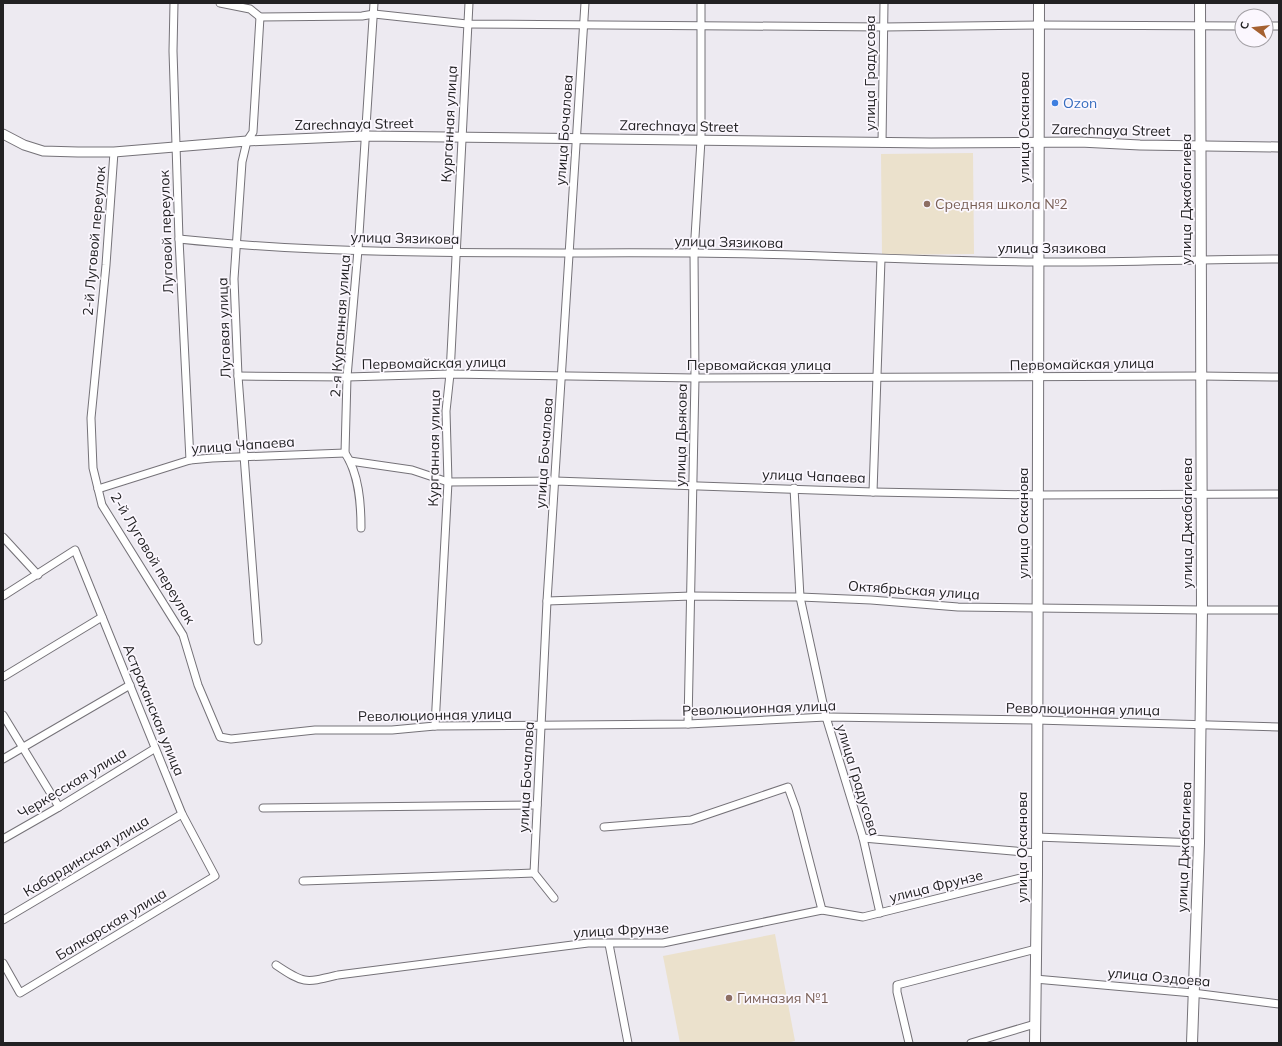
<svg xmlns="http://www.w3.org/2000/svg" width="1282" height="1046" font-family="Mulish,sans-serif">
	<rect width="100%" height="100%" fill="#edeaf1"/>
	<g fill="#ebe1cc">
		<polygon points="973,153 974,254 882,255 881,154"/>
		<polygon points="775,934 795,1041 787,1043 680,1043 663,956"/>
	</g>
	<g fill="none" stroke-linecap="round" stroke-linejoin="round">
		<g stroke="#757278" stroke-width="9">
			<g id="minor">
				<polyline points="174,3 173,51 179,239 190,460"/>
				<polyline points="220,3 250,9 260,17 362,16 374,14 467,24 884,27 1039,25 1242,26"/>
				<polyline points="1266,26 1279,26"/>
				<polyline points="882,143 884,3"/>
				<polyline points="114,152 106,265 91,418 93,468 102,505 183,635 198,685 220,737 231,739 315,730 392,730 435,726 688,724 826,717 1036,720 1279,727"/>
				<path d="M179,239C349,257 522,252 693,253C807,254 921,261 1036,262C1117,263 1198,259 1279,259"/>
				<polyline points="238,376 347,377 450,374 695,378 1201,376 1279,377"/>
				<polyline points="350,461 412,470 448,482 555,481 873,492 1037,495 1279,494"/>
				<polyline points="794,488 800,597 826,717 863,838 880,913"/>
				<polyline points="98,489 190,460 212,458 345,453"/>
				<polyline points="873,492 881,259"/>
				<path d="M361,528C361,503 359,474 345,453L347,377L358,250L374,3"/>
				<polyline points="3,537 38,575"/>
				<polyline points="3,596 75,550 182,814 215,876 20,993 3,963"/>
				<polyline points="547,601 692,596 800,597 871,600 958,607 1202,610 1279,610"/>
				<polyline points="258,641 238,376 234,279 242,162 247,141 253,132 260,17"/>
				<polyline points="3,677 102,617"/>
				<polyline points="3,715 59,807"/>
				<polyline points="688,724 695,378 694,253 701,140 701,3"/>
				<polyline points="435,726 448,482 446,411 450,374 469,3"/>
				<polyline points="3,759 130,685"/>
				<polyline points="263,808 537,805"/>
				<polyline points="604,827 691,820 788,787 796,809 822,910"/>
				<polyline points="1036,837 1199,843"/>
				<polyline points="863,838 1037,853"/>
				<polyline points="3,839 59,807 154,749"/>
				<polyline points="303,881 534,873"/>
				<polyline points="554,898 534,873 547,601 585,3"/>
				<polyline points="3,920 182,814"/>
				<polyline points="609,944 628,1043"/>
				<path d="M276,965C304,984 305,983 338,975L588,943H663L822,910L863,917L1037,874"/>
				<polyline points="1035,979 1193,993 1279,1004"/>
				<polyline points="909,1043 897,992 897,985 1036,949"/>
				<polyline points="971,1043 1035,1024"/>
			</g>
		</g>
		<g stroke="#757278" stroke-width="11">
			<polyline id="tertiary" points="3,134 24,145 43,151 78,152 114,152 247,141 364,136 931,143 1080,142 1140,145 1279,147"/>
		</g>
		<g stroke="#757278" stroke-width="12">
			<g id="secondary">
				<polyline points="1035,1043 1037,874 1039,3"/>
				<polyline points="1192,1043 1199,843 1202,610 1200,3"/>
			</g>
		</g>
		<use href="#minor" stroke="#fff" stroke-width="7"/>
		<use href="#tertiary" stroke="#fff" stroke-width="9"/>
		<use href="#secondary" stroke="#fff" stroke-width="10"/>
	</g>
	<circle fill="#3f7fe0" stroke="#fbf7fe" stroke-width="1.5" cx="1055" cy="103" r="4"/>
	<g fill="#8d6e63" stroke="#fbf7fe" stroke-width="1.5">
		<circle cx="927" cy="204" r="4"/>
		<circle cx="729" cy="998" r="4"/>
	</g>
	<g text-anchor="middle" stroke-width="3.5" stroke-linejoin="round" paint-order="stroke">
		<g font-size="14" fill="#222123" stroke="#fbf7fe">
			<text transform="translate(870 73) rotate(-90)" y="5">улица Градусова</text>
			<text transform="translate(354 124) rotate(-1)" y="5">Zarechnaya Street</text>
			<text transform="translate(449 124) rotate(-87)" y="5">Курганная улица</text>
			<text transform="translate(679 126) rotate(1)" y="5">Zarechnaya Street</text>
			<text transform="translate(1024 127) rotate(-90)" y="5">улица Осканова</text>
			<text transform="translate(564 130) rotate(-86)" y="5">улица Бочалова</text>
			<text transform="translate(1111 130) rotate(1)" y="5">Zarechnaya Street</text>
			<text transform="translate(1186 199) rotate(-90)" y="5">улица Джабагиева</text>
			<text transform="translate(166 232) rotate(-92)" y="5">Луговой переулок</text>
			<text transform="translate(405 238) rotate(1)" y="5">улица Зязикова</text>
			<text transform="translate(94 241) rotate(-85)" y="5">2-й Луговой переулок</text>
			<text transform="translate(729 242) rotate(1)" y="5">улица Зязикова</text>
			<text x="1052" y="253">улица Зязикова</text>
			<text transform="translate(340 326) rotate(-86)" y="5">2-я Курганная улица</text>
			<text transform="translate(224 328) rotate(-92)" y="5">Луговая улица</text>
			<text transform="translate(434 363) rotate(-1)" y="5">Первомайская улица</text>
			<text transform="translate(1082 364) rotate(-1)" y="5">Первомайская улица</text>
			<text x="759" y="370">Первомайская улица</text>
			<text transform="translate(681 435) rotate(-89)" y="5">улица Дьякова</text>
			<text transform="translate(243 445) rotate(-4)" y="5">улица Чапаева</text>
			<text transform="translate(434 448) rotate(-89)" y="5">Курганная улица</text>
			<text transform="translate(544 453) rotate(-86)" y="5">улица Бочалова</text>
			<text transform="translate(814 476) rotate(2)" y="5">улица Чапаева</text>
			<text transform="translate(1023 523) rotate(-90)" y="5">улица Осканова</text>
			<text transform="translate(1187 523) rotate(-90)" y="5">улица Джабагиева</text>
			<text transform="translate(153 558) rotate(59)" y="5">2-й Луговой переулок</text>
			<text transform="translate(914 590) rotate(4)" y="5">Октябрьская улица</text>
			<text transform="translate(759 708) rotate(-2)" y="5">Революционная улица</text>
			<text transform="translate(1083 709) rotate(1)" y="5">Революционная улица</text>
			<text transform="translate(154 710) rotate(68)" y="5">Астраханская улица</text>
			<text transform="translate(435 715) rotate(-1)" y="5">Революционная улица</text>
			<text transform="translate(526 777) rotate(-87)" y="5">улица Бочалова</text>
			<text transform="translate(858 780) rotate(73)" y="5">улица Градусова</text>
			<text transform="translate(72 783) rotate(-31)" y="5">Черкесская улица</text>
			<text transform="translate(1022 847) rotate(-90)" y="5">улица Осканова</text>
			<text transform="translate(1184 847) rotate(-88)" y="5">улица Джабагиева</text>
			<text transform="translate(86 856) rotate(-31)" y="5">Кабардинская улица</text>
			<text transform="translate(936 886) rotate(-14)" y="5">улица Фрунзе</text>
			<text transform="translate(111 924) rotate(-31)" y="5">Балкарская улица</text>
			<text transform="translate(621 930) rotate(-3)" y="5">улица Фрунзе</text>
			<text transform="translate(1159 977) rotate(5)" y="5">улица Оздоева</text>
		</g>
		<g font-size="14" fill="#366cbe" stroke="#fbf7fe" text-anchor="start">
			<text x="1063" y="108">Ozon</text>
		</g>
		<g font-size="14" fill="#785e54" stroke="#fbf7fe" text-anchor="start">
			<text x="935" y="209">Средняя школа №2</text>
			<text x="737" y="1003">Гимназия №1</text>
		</g>
	</g>
	<rect width="1282" height="1046" fill="none" stroke="#222123" stroke-width="8"/>
	<g transform="translate(1254 28) rotate(285)"><circle r="19" fill="#fbf7fe" stroke="#a4a1a6"/>
	<path d="M0-3L7 15L0 10L-7 15Z" fill="#a56131"/>
	<text y="-6" font-size="11" font-weight="bold" text-anchor="middle" fill="#222123">С</text>
	</g>
</svg>
